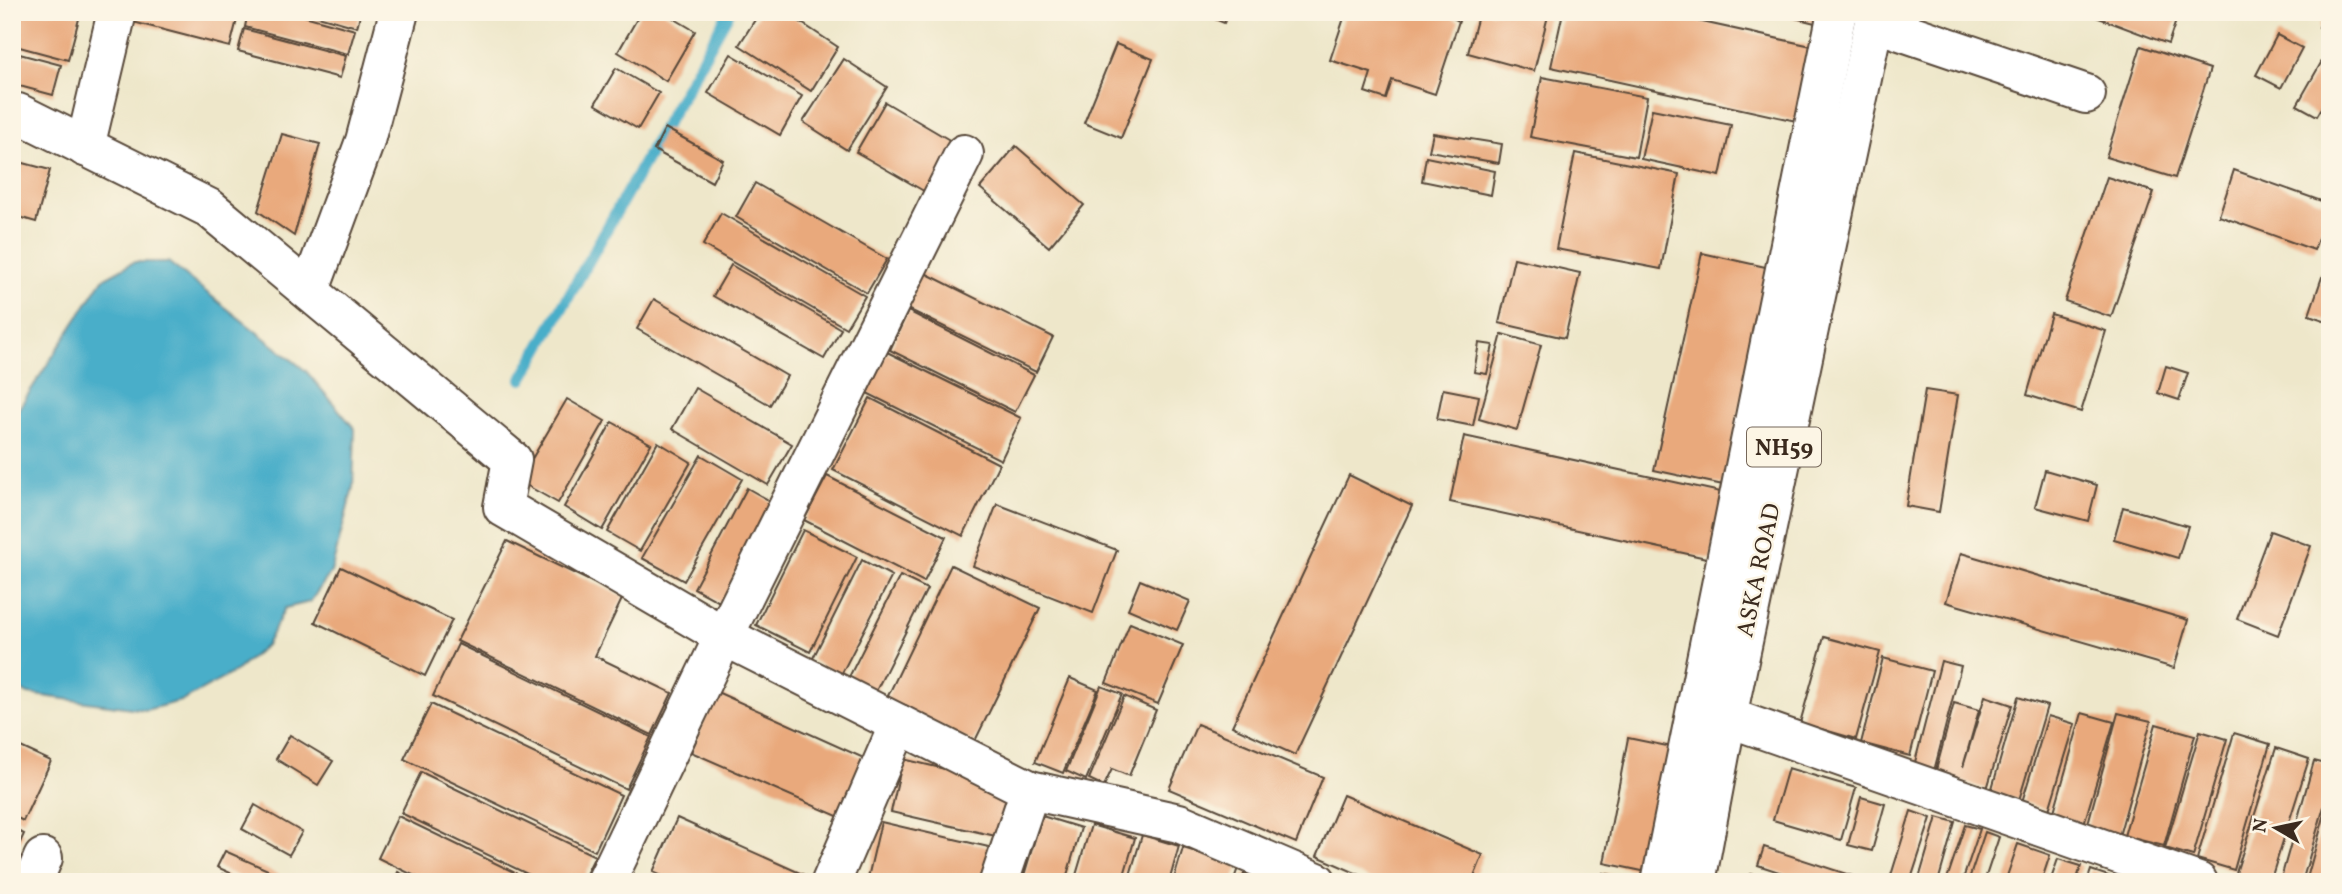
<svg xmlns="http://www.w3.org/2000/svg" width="2342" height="894" font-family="Vollkorn,serif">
	<rect width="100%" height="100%" fill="#fcf5e5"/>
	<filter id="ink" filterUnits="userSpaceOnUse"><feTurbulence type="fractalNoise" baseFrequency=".0143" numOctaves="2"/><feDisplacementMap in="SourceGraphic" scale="14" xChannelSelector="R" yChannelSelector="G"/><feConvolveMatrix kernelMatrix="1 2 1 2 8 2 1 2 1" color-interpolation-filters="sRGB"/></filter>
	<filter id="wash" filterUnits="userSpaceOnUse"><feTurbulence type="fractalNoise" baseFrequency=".00686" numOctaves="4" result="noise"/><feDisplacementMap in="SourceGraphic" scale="28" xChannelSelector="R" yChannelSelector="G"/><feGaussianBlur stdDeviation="1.57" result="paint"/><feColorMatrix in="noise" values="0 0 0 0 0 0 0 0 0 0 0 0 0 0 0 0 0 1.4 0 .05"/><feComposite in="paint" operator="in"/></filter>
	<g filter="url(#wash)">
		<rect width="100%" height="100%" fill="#eee7ca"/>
		<polygon fill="#4aaec9" stroke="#426c74" stroke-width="2" points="134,262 168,262 306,371 355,429 353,487 331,572 310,602 285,608 266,645 236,671 184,700 146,710 28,694 12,684 12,419 103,279"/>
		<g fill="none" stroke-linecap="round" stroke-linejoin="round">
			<polyline stroke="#4aaec9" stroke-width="12" points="522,379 729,12"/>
		</g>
		<g id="blocks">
			<g fill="#e9a97b">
				<polygon points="12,12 68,12 80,15 68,60 12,45"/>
				<polygon points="136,12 239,12 230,47 133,22"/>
				<polygon points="248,12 290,12 355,30 348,54 245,27"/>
				<polygon points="304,12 361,12 357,27"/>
				<polygon points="641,12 663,12 695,31 666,81 618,52"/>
				<polygon points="760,12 785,12 838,47 811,91 739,45"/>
				<polygon points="1199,12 1229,12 1224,23"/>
				<polygon points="1346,12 1455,12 1453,18 1459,21 1435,94 1392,80 1386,99 1365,92 1371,73 1330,60"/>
				<polygon points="1479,12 1549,12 1534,71 1468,53"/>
				<polygon points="1563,12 1657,12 1825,49 1810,124 1551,67"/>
				<polygon points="1771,12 1830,12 1827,26"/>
				<polygon points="2083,12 2179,12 2168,44"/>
				<polygon points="2326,12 2330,12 2330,33 2319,27"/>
				<polygon points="244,29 346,56 340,78 238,51"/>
				<polygon points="2277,35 2302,48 2281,88 2256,75"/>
				<polygon points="1116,44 1153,59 1121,138 1084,123"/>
				<polygon points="2141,46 2210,69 2175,178 2106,157"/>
				<polygon points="2330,47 2330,94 2317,116 2297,105"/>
				<polygon points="12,52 61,65 53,95 12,84"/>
				<polygon points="731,54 802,96 780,135 708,93"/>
				<polygon points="844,59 887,87 847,150 803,122"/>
				<polygon points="616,68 659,93 638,129 595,104"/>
				<polygon points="1542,77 1647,97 1636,157 1530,137"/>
				<polygon points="885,102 958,145 929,194 856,152"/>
				<polygon points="1652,109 1731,125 1720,176 1641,159"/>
				<polygon points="665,128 723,160 712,182 654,150"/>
				<polygon points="1433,133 1502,144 1499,163 1429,151"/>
				<polygon points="282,134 320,144 294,236 258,211"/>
				<polygon points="1016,146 1084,205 1049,247 980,188"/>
				<polygon points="1575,153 1679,174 1661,269 1556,249"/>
				<polygon points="1426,157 1495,171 1491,195 1422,181"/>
				<polygon points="12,160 50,170 36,222 12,215"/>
				<polygon points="2234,170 2330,204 2314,250 2219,216"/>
				<polygon points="2107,177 2154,192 2111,317 2065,301"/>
				<polygon points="755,183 887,259 867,293 736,217"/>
				<polygon points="721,213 865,296 846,328 703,245"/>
				<polygon points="1702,253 1770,268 1723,485 1654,470"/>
				<polygon points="1514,258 1580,273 1565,338 1499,323"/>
				<polygon points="731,265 841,329 824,359 713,296"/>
				<polygon points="921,271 1053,337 1036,372 904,307"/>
				<polygon points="2322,277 2330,279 2330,322 2309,315"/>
				<polygon points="654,299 787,376 770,405 637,329"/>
				<polygon points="908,311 1034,375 1015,412 890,350"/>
				<polygon points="2051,314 2106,331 2081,412 2027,395"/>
				<polygon points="1502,334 1541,345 1517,430 1479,419"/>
				<polygon points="1479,343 1493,345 1487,374 1474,372"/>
				<polygon points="887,352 1021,418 1001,460 867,393"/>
				<polygon points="2166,366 2188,373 2179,400 2158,393"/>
				<polygon points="695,388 792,444 768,485 672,429"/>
				<polygon points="1443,389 1479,396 1473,426 1437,419"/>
				<polygon points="1925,390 1958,395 1939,512 1906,506"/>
				<polygon points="870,398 999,464 963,536 833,470"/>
				<polygon points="567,399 605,421 558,503 519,481"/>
				<polygon points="612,422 651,444 602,530 564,507"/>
				<polygon points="1464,436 1725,493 1711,559 1450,502"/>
				<polygon points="658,442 691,462 640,551 607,532"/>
				<polygon points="701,455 742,479 684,581 642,558"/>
				<polygon points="2045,470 2097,485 2088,521 2035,507"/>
				<polygon points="1349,475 1412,506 1295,755 1232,726"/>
				<polygon points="827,476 946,537 924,582 804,520"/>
				<polygon points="747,488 777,505 723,604 694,588"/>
				<polygon points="997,504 1117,550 1093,613 973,566"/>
				<polygon points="2123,507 2188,526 2178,558 2114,539"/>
				<polygon points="803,530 857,557 810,652 756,625"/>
				<polygon points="2270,531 2311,546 2278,635 2237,619"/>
				<polygon points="507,541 623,597 595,656 672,693 652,735 457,641"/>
				<polygon points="1961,553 2188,620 2174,668 1946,602"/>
				<polygon points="862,560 892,576 841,675 812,660"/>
				<polygon points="951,565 1040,608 974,743 886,700"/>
				<polygon points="341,567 452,620 425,676 315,622"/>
				<polygon points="900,576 927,589 875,693 848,679"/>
				<polygon points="1140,580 1190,601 1177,630 1128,609"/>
				<polygon points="1130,623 1183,645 1158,704 1106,683"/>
				<polygon points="1824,637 1880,652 1856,739 1800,723"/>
				<polygon points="458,644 651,737 626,789 433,696"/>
				<polygon points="1883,658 1932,671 1910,756 1861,743"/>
				<polygon points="1941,661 1961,666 1934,771 1914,766"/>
				<polygon points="1070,678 1098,690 1063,773 1035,762"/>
				<polygon points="1101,686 1122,694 1086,780 1066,771"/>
				<polygon points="717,692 877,764 851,822 691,752"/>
				<polygon points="1124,696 1156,710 1129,776 1112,769 1104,786 1089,779"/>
				<polygon points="1985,696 2012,705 1987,789 1935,774 1954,703 1979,710 1963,767"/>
				<polygon points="2018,697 2047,706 2019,800 1991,792"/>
				<polygon points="431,704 621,795 595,851 404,759"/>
				<polygon points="2082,713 2114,722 2084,824 2053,815"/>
				<polygon points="2118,713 2151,721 2119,836 2087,827"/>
				<polygon points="2048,716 2075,724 2049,810 2022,802"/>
				<polygon points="1197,724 1323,777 1296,843 1169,789"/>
				<polygon points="2156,724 2195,735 2164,846 2124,836"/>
				<polygon points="2200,731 2227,739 2193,856 2165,848"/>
				<polygon points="2234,733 2270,744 2234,870 2197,859"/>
				<polygon points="290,735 333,761 318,785 276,759"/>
				<polygon points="1628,738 1672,747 1647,872 1604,863"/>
				<polygon points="12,743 51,761 23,821 12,815"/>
				<polygon points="2276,748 2309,759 2270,882 2262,882 2236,873"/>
				<polygon points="903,759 1012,785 1000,837 891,812"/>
				<polygon points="2314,761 2330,765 2330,786 2302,882 2280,882"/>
				<polygon points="1788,768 1856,788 1841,840 1773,820"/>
				<polygon points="421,772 595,856 582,882 544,882 401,813"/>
				<polygon points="1343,795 1483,855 1472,882 1376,882 1317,856"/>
				<polygon points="1861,797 1885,804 1872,851 1848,845"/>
				<polygon points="2329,799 2330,874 2328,882 2306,882"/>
				<polygon points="255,805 302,832 289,855 242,829"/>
				<polygon points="1911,811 1931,818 1910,882 1889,882"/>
				<polygon points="398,816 534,882 427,882 378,858"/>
				<polygon points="1042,816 1081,828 1065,882 1022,882"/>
				<polygon points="1937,817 1955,822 1938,882 1918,882"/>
				<polygon points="677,818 820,882 675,882 653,872"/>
				<polygon points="881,822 993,848 985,882 867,882"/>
				<polygon points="1091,825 1135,838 1122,882 1074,882"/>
				<polygon points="1965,825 1980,829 1962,882 1946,882"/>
				<polygon points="12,828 24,834 12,860"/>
				<polygon points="1985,832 1999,837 1984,882 1968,882"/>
				<polygon points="1142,835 1179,846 1169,882 1128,882"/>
				<polygon points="2018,844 2050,855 2041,882 2005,882"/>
				<polygon points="1764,847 1868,881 1868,882 1809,882 1758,865"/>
				<polygon points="1183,848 1239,865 1233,882 1173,882"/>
				<polygon points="225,851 295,882 250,882 217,867"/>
				<polygon points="2058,859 2081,866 2076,882 2050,882"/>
				<polygon points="2091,870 2117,879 2117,882 2087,882"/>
				<polygon points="398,872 418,882 394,882"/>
				<polygon points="1603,873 1639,881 1639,882 1601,882"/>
				<polygon points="223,874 241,882 220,882"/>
				<polygon points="1244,874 1268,881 1268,882 1241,882"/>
				<polygon points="1750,874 1773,881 1773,882 1748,882"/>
			</g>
		</g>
	</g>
	<g filter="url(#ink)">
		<use href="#blocks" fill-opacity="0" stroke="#564638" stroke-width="2"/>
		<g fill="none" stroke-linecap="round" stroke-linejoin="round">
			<g stroke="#564638" stroke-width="42">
				<g id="minor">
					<polyline points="1874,22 2086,94"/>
					<polyline points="12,113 18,113 209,208 512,460 503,507 724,636 1030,790 1179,823 1317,882"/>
					<polyline points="85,147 117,12"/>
					<polyline points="310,290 365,141 399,12"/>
					<polyline points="1697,709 1727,717 2198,882"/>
					<polyline points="33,882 43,858"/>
					<polyline points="606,882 724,636 964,154"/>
					<polyline points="831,882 899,724"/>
					<polyline points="999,882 1030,790"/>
				</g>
			</g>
			<g stroke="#564638" stroke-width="42">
				<g id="highway">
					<polyline points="1661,882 1837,12"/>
					<polyline points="1696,882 1727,717 1876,12"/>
				</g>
			</g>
			<use href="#minor" stroke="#fff" stroke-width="38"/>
			<use href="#highway" stroke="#fff" stroke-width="38"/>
		</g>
	</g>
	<g text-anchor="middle" stroke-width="5" stroke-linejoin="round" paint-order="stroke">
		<rect fill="#fcf5e5" stroke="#75675a" stroke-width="2" x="1747" y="427.5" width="74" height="39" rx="5"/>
		<g font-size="23" font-weight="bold" fill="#3b2a1e">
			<text x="1784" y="455">NH59</text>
		</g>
		<g font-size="24" fill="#3b2a1e" stroke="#fcf5e5">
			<text transform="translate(1758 570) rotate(-78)" y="8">ASKA ROAD</text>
		</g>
	</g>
	<rect width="2342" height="894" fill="none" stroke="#fcf5e5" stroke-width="42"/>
	<g transform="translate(2276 828) rotate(279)" stroke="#fcf5e5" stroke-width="5" paint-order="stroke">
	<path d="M0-5L12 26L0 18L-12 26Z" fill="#3b2a1e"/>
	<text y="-10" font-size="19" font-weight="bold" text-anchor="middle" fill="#3b2a1e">N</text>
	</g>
</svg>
